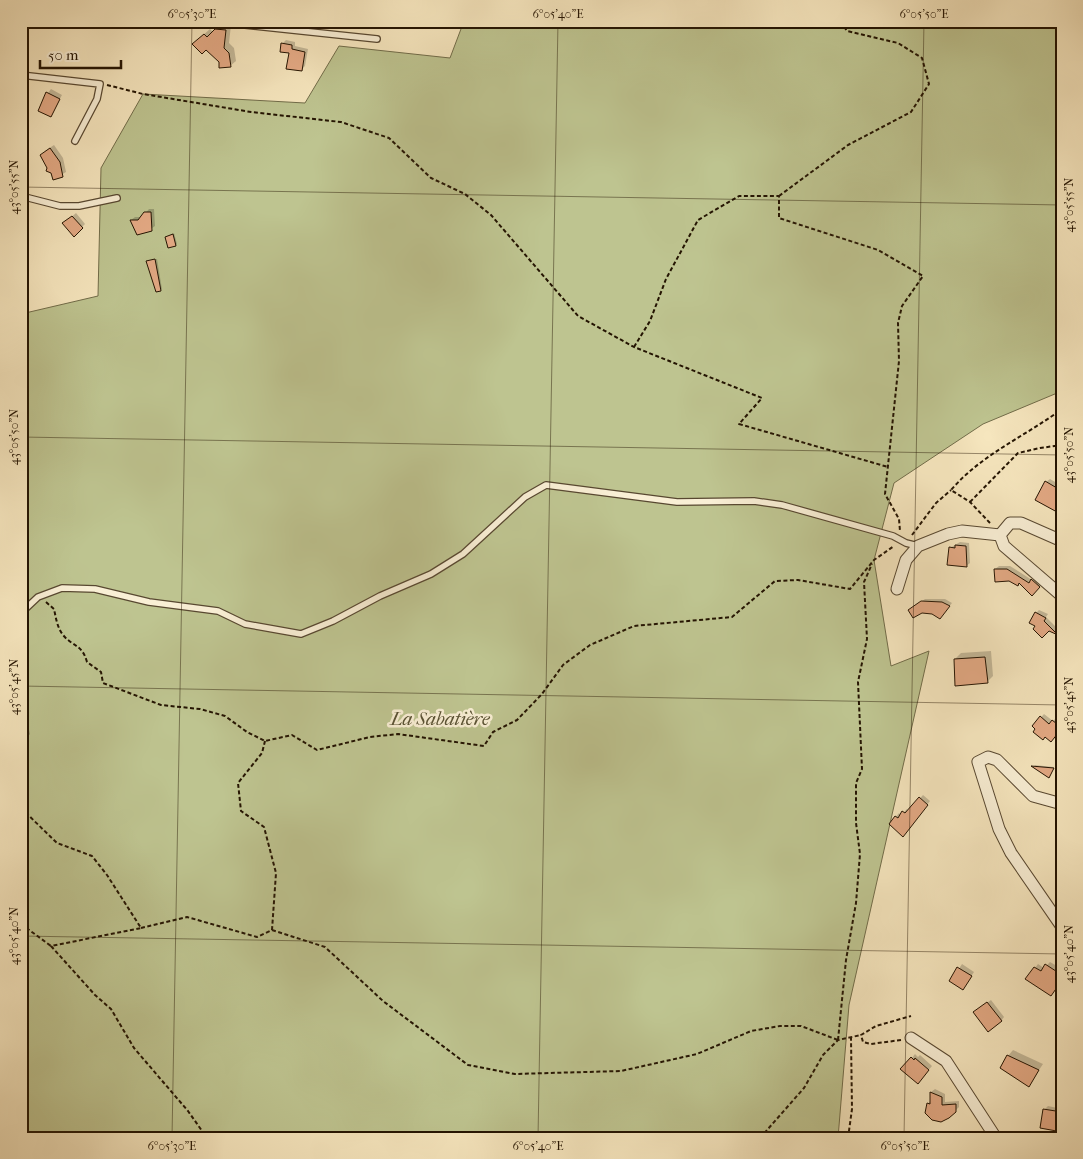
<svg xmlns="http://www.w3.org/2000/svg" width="1083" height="1159" font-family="'IM FELL French Canon',serif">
	<rect width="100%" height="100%" fill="#f6e6be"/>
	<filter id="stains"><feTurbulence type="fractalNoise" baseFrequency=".004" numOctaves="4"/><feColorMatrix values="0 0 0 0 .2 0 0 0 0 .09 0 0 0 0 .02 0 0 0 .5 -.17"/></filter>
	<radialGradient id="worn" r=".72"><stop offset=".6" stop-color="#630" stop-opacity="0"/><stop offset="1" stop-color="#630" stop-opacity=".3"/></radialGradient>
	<polygon fill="#bec490" stroke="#716c49" points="464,21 1062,21 1062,391 983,424 894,483 874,560 891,666 929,651 849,1005 838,1138 21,1138 21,314 98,296 101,168 143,94 305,103 339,46 450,58"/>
	<g fill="#0003">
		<polygon points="221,24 231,25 229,43 234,48 236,61 230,66 220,61 206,48 193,44 210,29 213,32"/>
		<polygon points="286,40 295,42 295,46 308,49 305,66 301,70 282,44"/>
		<polygon points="51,89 62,95 51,115 48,93"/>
		<polygon points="54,145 63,158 66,172 54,179 45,151"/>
		<polygon points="149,209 154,209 155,226 145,233 138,234 131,220 135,217 142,217"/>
		<polygon points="76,213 85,224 74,235 68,220"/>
		<polygon points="174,233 177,244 176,245 167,237"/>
		<polygon points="157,259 162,289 161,290 147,262"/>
		<polygon points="1050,479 1062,486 1062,503 1056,510 1046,482"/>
		<polygon points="960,542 969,543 970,563 966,566 950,548"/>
		<polygon points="999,566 1010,566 1032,580 1035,577 1043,583 1032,594 1020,582 995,569"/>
		<polygon points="925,599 945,599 952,603 943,614 909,610"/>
		<polygon points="1039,610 1048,614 1046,617 1060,631 1057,633 1037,625 1036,613"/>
		<polygon points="991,651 993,676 987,682 955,659 961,653"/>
		<polygon points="21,696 30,734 21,745"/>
		<polygon points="1044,714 1053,721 1057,717 1062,722 1062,727 1054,737 1046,736 1033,726"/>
		<polygon points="1034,765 1054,767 1049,776"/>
		<polygon points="923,795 930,801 906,832 890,824 899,813 901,815 907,809 909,811"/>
		<polygon points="1050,962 1062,969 1062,983 1060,982 1051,994 1027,979 1038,964 1044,968"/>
		<polygon points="962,964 974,972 963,989 951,981"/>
		<polygon points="991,1000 1004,1017 1001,1021 978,1009"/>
		<polygon points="1013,1050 1043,1064 1029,1085 1008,1056"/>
		<polygon points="915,1054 918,1057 920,1055 932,1066 921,1079 912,1058"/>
		<polygon points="935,1089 945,1094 945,1102 959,1101 959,1107 955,1111 928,1104 931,1100 931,1092"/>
		<polygon points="1048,1106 1062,1109 1062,1130 1044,1110"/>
		<polygon points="963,1131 964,1134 970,1132 973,1138 945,1138"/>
	</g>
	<g fill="#e4aa85" stroke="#241402">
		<polygon points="215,29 226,30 224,48 229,53 231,67 219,68 219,62 206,50 202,54 192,44 204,34 207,37"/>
		<polygon points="281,43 292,45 292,49 305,52 302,71 286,69 289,53 280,52"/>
		<polygon points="46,92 60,99 51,117 38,111"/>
		<polygon points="50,148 60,162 63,177 53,180 51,173 46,171 47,168 40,155"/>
		<polygon points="144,212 151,212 152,231 137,235 130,220 138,220"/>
		<polygon points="72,216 83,228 74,237 62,223"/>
		<polygon points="173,234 176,246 168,248 165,237"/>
		<polygon points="155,259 161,291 156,292 146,261"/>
		<polygon points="1045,481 1062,491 1062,502 1057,512 1035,500"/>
		<polygon points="955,545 966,546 967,567 947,565 949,547 955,548"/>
		<polygon points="994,569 1007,569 1029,583 1031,579 1040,587 1032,596 1019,583 1018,586 1009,581 995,582"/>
		<polygon points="921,601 942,602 950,606 940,619 932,614 922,613 913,618 908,610"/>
		<polygon points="1035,612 1046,618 1044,621 1058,635 1049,631 1042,638 1033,629 1035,626 1029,623"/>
		<polygon points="985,657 988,683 955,686 954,659"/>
		<polygon points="1040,716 1049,724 1052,720 1062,728 1051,742 1045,737 1043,740 1033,732 1035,729 1032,726"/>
		<polygon points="1031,766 1054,768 1049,778"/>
		<polygon points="919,797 928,805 903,837 889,824 895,816 898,818 902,811 905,813"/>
		<polygon points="1045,964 1062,975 1062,980 1051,996 1025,979 1034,967 1041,971"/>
		<polygon points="957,967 972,976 963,990 949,981"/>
		<polygon points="987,1002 1002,1021 988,1032 973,1012"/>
		<polygon points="1007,1055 1039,1070 1029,1087 1000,1068"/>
		<polygon points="911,1057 914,1060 915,1058 929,1070 918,1084 900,1069"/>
		<polygon points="930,1092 942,1097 942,1105 956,1104 956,1112 949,1118 941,1122 932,1120 925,1113 927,1103 930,1104"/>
		<polygon points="1043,1109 1062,1112 1062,1132 1040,1128"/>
	</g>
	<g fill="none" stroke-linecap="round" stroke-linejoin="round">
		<g stroke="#584831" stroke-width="8">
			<g id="service">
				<polyline points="36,21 38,21"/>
				<polyline points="208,21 377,39"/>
				<polyline points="21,75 100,84 97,99 75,141"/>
				<polyline points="21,196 60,206 79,206 117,198"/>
				<polyline points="21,613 38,597 62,588 95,589 149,602 218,611 245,624 301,634 333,621 380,596 431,574 463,554 525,497 546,485 677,502 754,501 782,505 893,536 906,543 918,546"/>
			</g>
		</g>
		<g stroke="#584831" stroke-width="13">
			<g id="minor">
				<polyline points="1062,541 1021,523 1010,523 1000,535 1004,546 1062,596"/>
				<polyline points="897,589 906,560 918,546 948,534 962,531 1000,535"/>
				<polyline points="1062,804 1033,796 997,760 988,757 978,762 999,829 1011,853 1062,927"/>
				<polyline points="911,1038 946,1061 996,1138"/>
			</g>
		</g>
		<g stroke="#241402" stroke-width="2" stroke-dasharray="4 2.5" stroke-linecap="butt">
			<polyline points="107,85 143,94 251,112 341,122 389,138 431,178 465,194 491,215 578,316 634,347 762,398 739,424 888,467"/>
			<polyline points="779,196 848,145 911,112 929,84 922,58 898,43 847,31 840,21"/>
			<polyline points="634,347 650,321 666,279 698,220 739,196 779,196 779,218 878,250 923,276 902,306 898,323 899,361 885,494 899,519 900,531"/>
			<polyline points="970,502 1018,453 1040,448 1062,445"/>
			<path d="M990,523L970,502L951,490C982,454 1024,437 1062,409"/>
			<polyline points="912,535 936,503 951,490"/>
			<path d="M46,602L54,609C56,618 57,627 63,635C73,647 82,644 87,662L101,672L103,683L161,705L200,709L225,716L247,732L265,741L292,735L317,750L370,737L398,734L484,746L493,732L517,720L542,694L563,665L590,645L634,626L732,617L775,581L798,580L850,589L874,560L894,546"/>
			<polyline points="21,808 57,843 92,856 107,875 141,928 51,946 95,995 111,1009 134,1048 188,1111 207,1138"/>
			<polyline points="21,924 51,946"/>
			<polyline points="141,928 187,917 257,937 272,930 276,873 264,827 241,811 238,783 262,753 265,741"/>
			<polyline points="272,930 325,947 383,1001 468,1065 515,1074 621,1071 697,1054 751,1031 780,1026 801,1026 838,1040"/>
			<polyline points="838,1040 846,960 856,903 860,854 856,823 856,783 862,769 858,682 867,639 864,582 872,564"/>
			<polyline points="901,1040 871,1044 863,1042 861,1035 876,1026 911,1016"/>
			<polyline points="760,1138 804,1088 823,1055 838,1040 861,1035"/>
			<polyline points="848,1138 852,1109 851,1038"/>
		</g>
		<use href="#service" stroke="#f9efd5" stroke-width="5.5"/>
		<use href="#minor" stroke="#f9efd5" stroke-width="11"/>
	</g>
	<path fill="none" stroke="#241402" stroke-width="1" stroke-opacity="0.45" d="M21,187L1062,205M21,437L1062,455M21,686L1062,705M21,936L1062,954M172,1138L192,21M538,1138L558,21M904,1138L924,21"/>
	<g text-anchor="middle" stroke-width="5" stroke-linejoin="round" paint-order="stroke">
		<g font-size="19" font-style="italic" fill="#5a5234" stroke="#f9efd5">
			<text x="440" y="725">La Sabatière</text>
		</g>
	</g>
	<rect width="1083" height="1159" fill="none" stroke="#f6e6be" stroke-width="55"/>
	<path d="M40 60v8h81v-8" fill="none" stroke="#241402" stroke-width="2.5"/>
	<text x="48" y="60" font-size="15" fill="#241402" stroke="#f9efd5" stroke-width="4" paint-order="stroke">50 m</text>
	<rect x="28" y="28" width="1028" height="1104" fill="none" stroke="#241402" stroke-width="2"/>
	<g font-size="12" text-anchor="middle" fill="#241402">
		<text x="192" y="18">6°05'30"E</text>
		<text x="558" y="18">6°05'40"E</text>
		<text x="924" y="18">6°05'50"E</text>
		<text transform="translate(14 187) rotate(-90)" y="4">43°05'55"N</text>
		<text transform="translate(1069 205) rotate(-90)" y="4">43°05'55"N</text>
		<text transform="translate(14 437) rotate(-90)" y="4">43°05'50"N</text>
		<text transform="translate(1069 455) rotate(-90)" y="4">43°05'50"N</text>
		<text transform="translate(14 687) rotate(-90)" y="4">43°05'45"N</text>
		<text transform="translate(1069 705) rotate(-90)" y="4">43°05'45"N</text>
		<text transform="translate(14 936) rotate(-90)" y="4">43°05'40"N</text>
		<text transform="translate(1069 954) rotate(-90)" y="4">43°05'40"N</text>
		<text x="172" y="1150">6°05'30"E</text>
		<text x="538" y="1150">6°05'40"E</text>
		<text x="905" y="1150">6°05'50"E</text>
	</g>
	<rect width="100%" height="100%" filter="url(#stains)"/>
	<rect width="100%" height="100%" fill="url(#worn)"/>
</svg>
